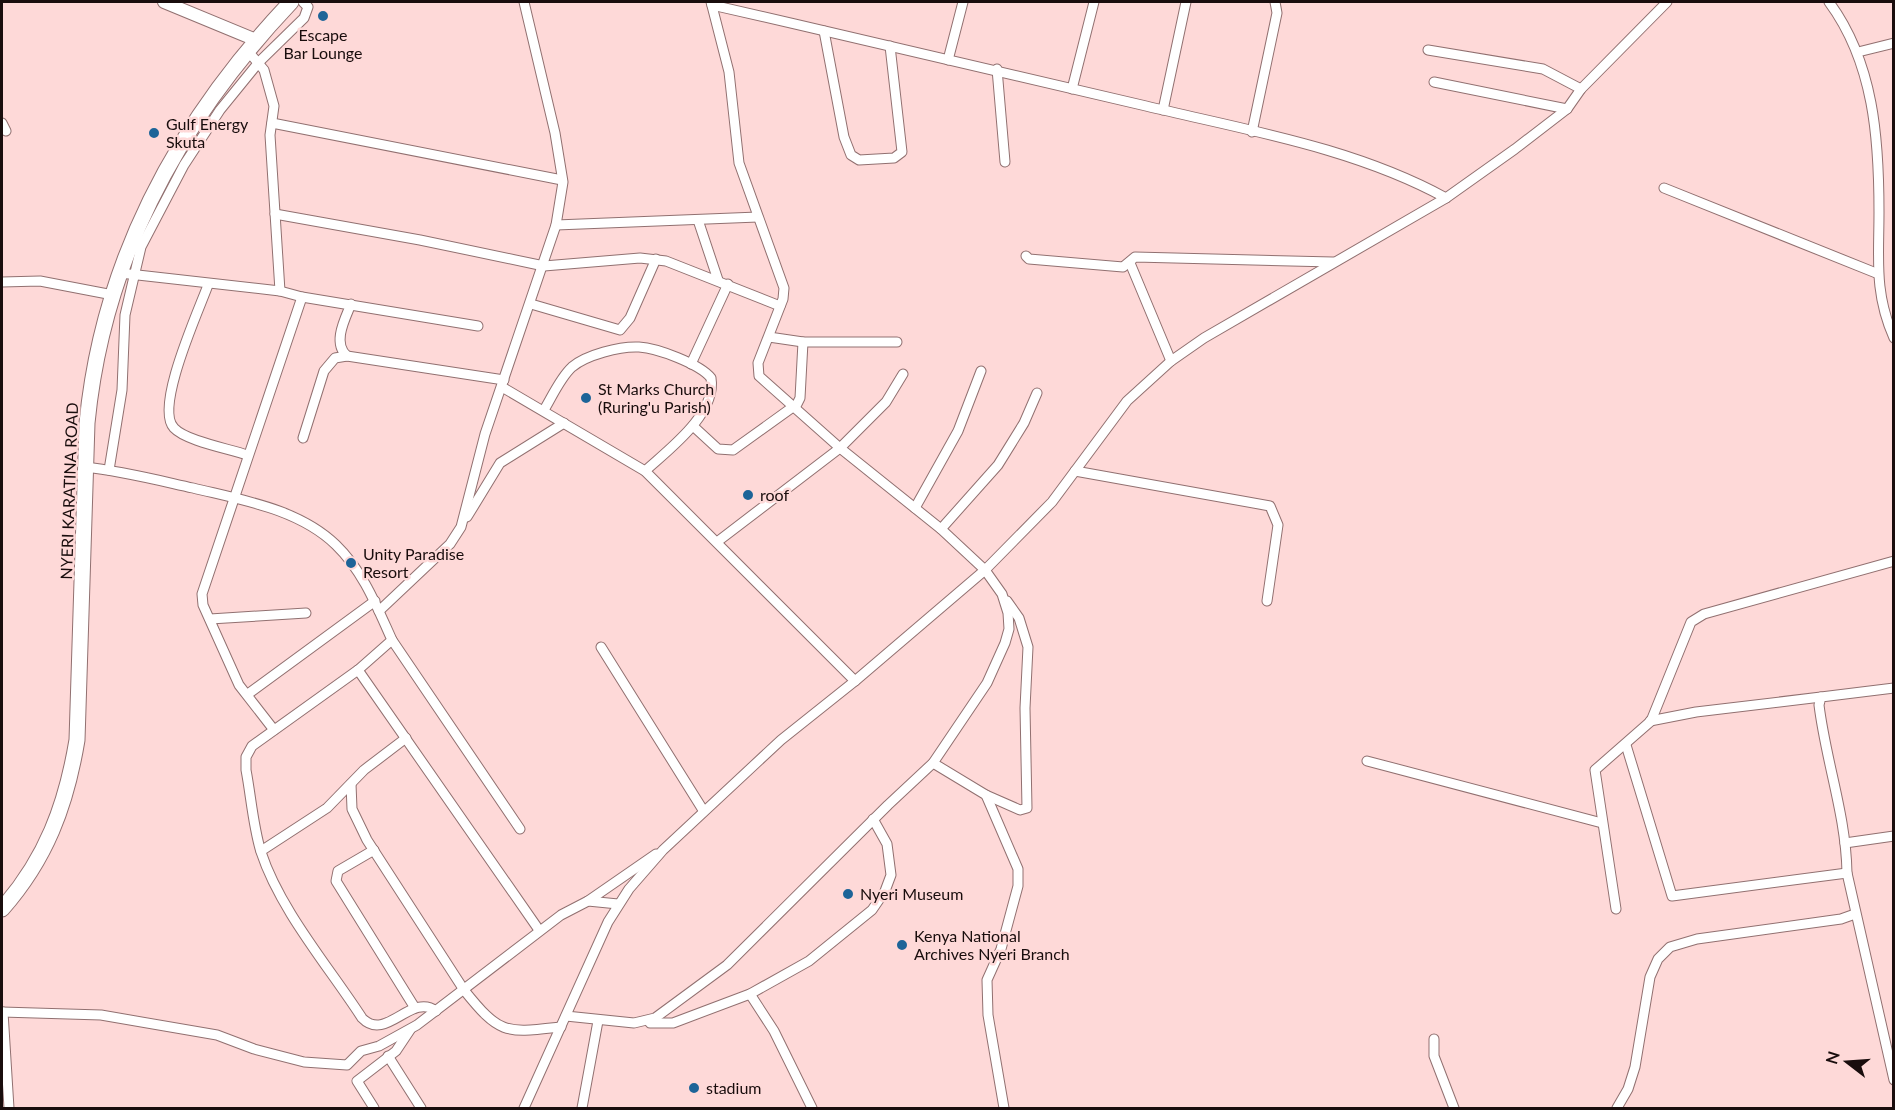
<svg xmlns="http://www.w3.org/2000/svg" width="1895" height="1110" font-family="Lato,sans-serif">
	<rect width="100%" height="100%" fill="#fed9d8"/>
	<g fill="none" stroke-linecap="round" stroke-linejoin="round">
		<g stroke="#917070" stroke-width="11">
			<g id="minor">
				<path d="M1829,2C1874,63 1879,139 1879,212C1879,259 1874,293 1894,338"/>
				<path d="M712,5C857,38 1002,72 1146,106C1246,130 1355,148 1446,198"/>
				<polyline points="824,31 844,137 851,155 859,160 894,158 902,152 890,46"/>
				<polyline points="247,50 264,70 274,106 270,135 280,291"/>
				<polyline points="1428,50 1543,69 1581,89"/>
				<polyline points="1858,52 1894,43"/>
				<polyline points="948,60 963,2"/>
				<polyline points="997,69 1005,162"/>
				<polyline points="1434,82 1567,109"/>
				<polyline points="1072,89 1094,2"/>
				<polyline points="1163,110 1186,2"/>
				<polyline points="2,123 6,131"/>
				<polyline points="272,123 562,180"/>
				<polyline points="1252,132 1277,13 1275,2"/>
				<polyline points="1664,188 1876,273"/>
				<polyline points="275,214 420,240 544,266 640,258 666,261 780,306"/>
				<polyline points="698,220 718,280"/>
				<polyline points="556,225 758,217"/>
				<polyline points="1026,256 1029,259 1123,267 1135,257 1333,262"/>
				<polyline points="1130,263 1171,361"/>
				<polyline points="120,273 280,291 302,297 202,594 203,605 239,685 274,730"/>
				<polyline points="2,282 40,281 113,295"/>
				<path d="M208,285C199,310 154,408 174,428C186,441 230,449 247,455"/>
				<polyline points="302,297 478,326"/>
				<polyline points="531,304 620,330 630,318 656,259"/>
				<polyline points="769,337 803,342 897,342"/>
				<path d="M347,356C332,343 345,319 351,304"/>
				<polyline points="691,364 728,284"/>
				<polyline points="502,387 645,471 855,681"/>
				<path d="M544,410C552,397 560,378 572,367C586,355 620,346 639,347C657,348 700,364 711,378C717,414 668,450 645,471"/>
				<polyline points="693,426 718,449 733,450 797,404 800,398 803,342"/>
				<polyline points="303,438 324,371 335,358 347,356 504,380"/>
				<path d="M85,467C122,471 157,480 193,488C242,500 299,509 336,545C363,571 377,607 392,640L358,670L252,746L246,757V770C251,796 253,826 261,852C280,910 329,967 362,1018C386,1043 411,992 436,1011"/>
				<polyline points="109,470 122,390 125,315 141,247 184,165 220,110 259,62 304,18 308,7 303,2"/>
				<polyline points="1075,471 1270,506 1278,525 1267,601"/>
				<polyline points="915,508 958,431 981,371"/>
				<polyline points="467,517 500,463 564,423"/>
				<polyline points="941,529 998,465 1024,423 1037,393"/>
				<polyline points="717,542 840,448 886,402 903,374"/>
				<polyline points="379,611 450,544 461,527 485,434 556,225 563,182 555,133 524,2"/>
				<polyline points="210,619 306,613"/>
				<polyline points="392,640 520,829"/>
				<polyline points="601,647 703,810"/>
				<polyline points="358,670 539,930"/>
				<path d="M1894,688L1821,697L1819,705C1826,762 1846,815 1847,873L1894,1080"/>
				<polyline points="248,694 375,601"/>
				<polyline points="1650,721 1696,712 1821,697"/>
				<polyline points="1626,745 1672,896 1847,873"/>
				<polyline points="1367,761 1602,823"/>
				<polyline points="933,763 986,795 1018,869 1018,886 1001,949 987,980 988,1015 1004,1108"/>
				<path d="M351,784L352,809L367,840L464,990C500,1035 505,1033 561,1027"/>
				<polyline points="986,795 1020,810 1027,808 1025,708 1028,647 1019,618 1007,601"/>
				<polyline points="1845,843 1894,836"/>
				<polyline points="374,850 338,871 336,881 415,1008"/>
				<polyline points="261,851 327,808 364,770 406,738"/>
				<polyline points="588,901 656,854"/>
				<polyline points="1616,909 1595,770 1651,721 1691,622 1704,614 1894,561"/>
				<polyline points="750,994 774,1031 812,1108"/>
				<polyline points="2,1012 101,1015 217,1035 254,1049 304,1062 347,1065 361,1051 379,1046 417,1025 561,915 588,901 618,904"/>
				<polyline points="3,1012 9,1108"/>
				<polyline points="566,1016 634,1023 655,1018 727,965 888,805 933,763 987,683 1005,643 1009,629 1008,613 1002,594 985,570 941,529 840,448 759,376 758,363 783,299 784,288 739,163 729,72 711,2"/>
				<polyline points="650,1023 673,1023 750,994 809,961 872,910 885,891 891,875 887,844 873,819"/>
				<polyline points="1434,1039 1434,1056 1454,1108"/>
				<polyline points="388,1056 421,1108"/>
				<polyline points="374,1108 357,1081 396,1051 410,1030"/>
				<polyline points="524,1108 608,922 629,889 663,850 781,740 855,681 985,570 1052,502 1127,401 1171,361 1204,338 1446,198 1515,149 1567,109 1581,89 1667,2"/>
				<polyline points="582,1108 598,1021"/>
				<polyline points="1617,1108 1628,1089 1635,1067 1650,977 1658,959 1670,947 1697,939 1841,919 1855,914"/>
			</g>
		</g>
		<g stroke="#917070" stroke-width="14">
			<polyline id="tertiary" points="164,2 256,40"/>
		</g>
		<g stroke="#917070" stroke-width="17">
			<path id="trunk" d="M2,909C46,859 66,806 77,740L87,423C103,259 179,120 291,2"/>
		</g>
		<use href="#minor" stroke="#fff" stroke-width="9"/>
		<use href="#tertiary" stroke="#fff" stroke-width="12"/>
		<use href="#trunk" stroke="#fff" stroke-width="15"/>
	</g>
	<g fill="#1d6498" stroke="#fed9d8" stroke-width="2">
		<circle cx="323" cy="16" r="6"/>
		<circle cx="154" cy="133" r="6"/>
		<circle cx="586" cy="398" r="6"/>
		<circle cx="748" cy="495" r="6"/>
		<circle cx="351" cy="563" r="6"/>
		<circle cx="848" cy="894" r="6"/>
		<circle cx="902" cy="945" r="6"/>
		<circle cx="694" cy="1088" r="6"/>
	</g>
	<g text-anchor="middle" stroke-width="5" stroke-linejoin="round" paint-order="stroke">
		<g font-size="16" fill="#190d0d" stroke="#fed9d8" text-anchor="start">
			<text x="323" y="41" text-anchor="middle">Escape<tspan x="323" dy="18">Bar Lounge</tspan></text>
			<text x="166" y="130">Gulf Energy<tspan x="166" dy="18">Skuta</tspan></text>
			<text x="598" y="395">St Marks Church<tspan x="598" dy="18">(Ruring'u Parish)</tspan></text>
			<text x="760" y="501">roof</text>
			<text x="363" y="560">Unity Paradise<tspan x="363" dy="18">Resort</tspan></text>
			<text x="860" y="900">Nyeri Museum</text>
			<text x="914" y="942">Kenya National<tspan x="914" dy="18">Archives Nyeri Branch</tspan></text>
			<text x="706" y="1094">stadium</text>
		</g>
		<g font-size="16" fill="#190d0d" stroke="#fed9d8">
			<text transform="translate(69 491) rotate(-88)" y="6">NYERI KARATINA ROAD</text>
		</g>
	</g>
	<rect width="1895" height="1110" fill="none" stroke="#190d0d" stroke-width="6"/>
	<g transform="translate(1847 1062) rotate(287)" stroke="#fed9d8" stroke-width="4.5" paint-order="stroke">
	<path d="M0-4.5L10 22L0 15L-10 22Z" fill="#190d0d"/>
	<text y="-9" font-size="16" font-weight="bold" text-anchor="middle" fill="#190d0d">N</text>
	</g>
</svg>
